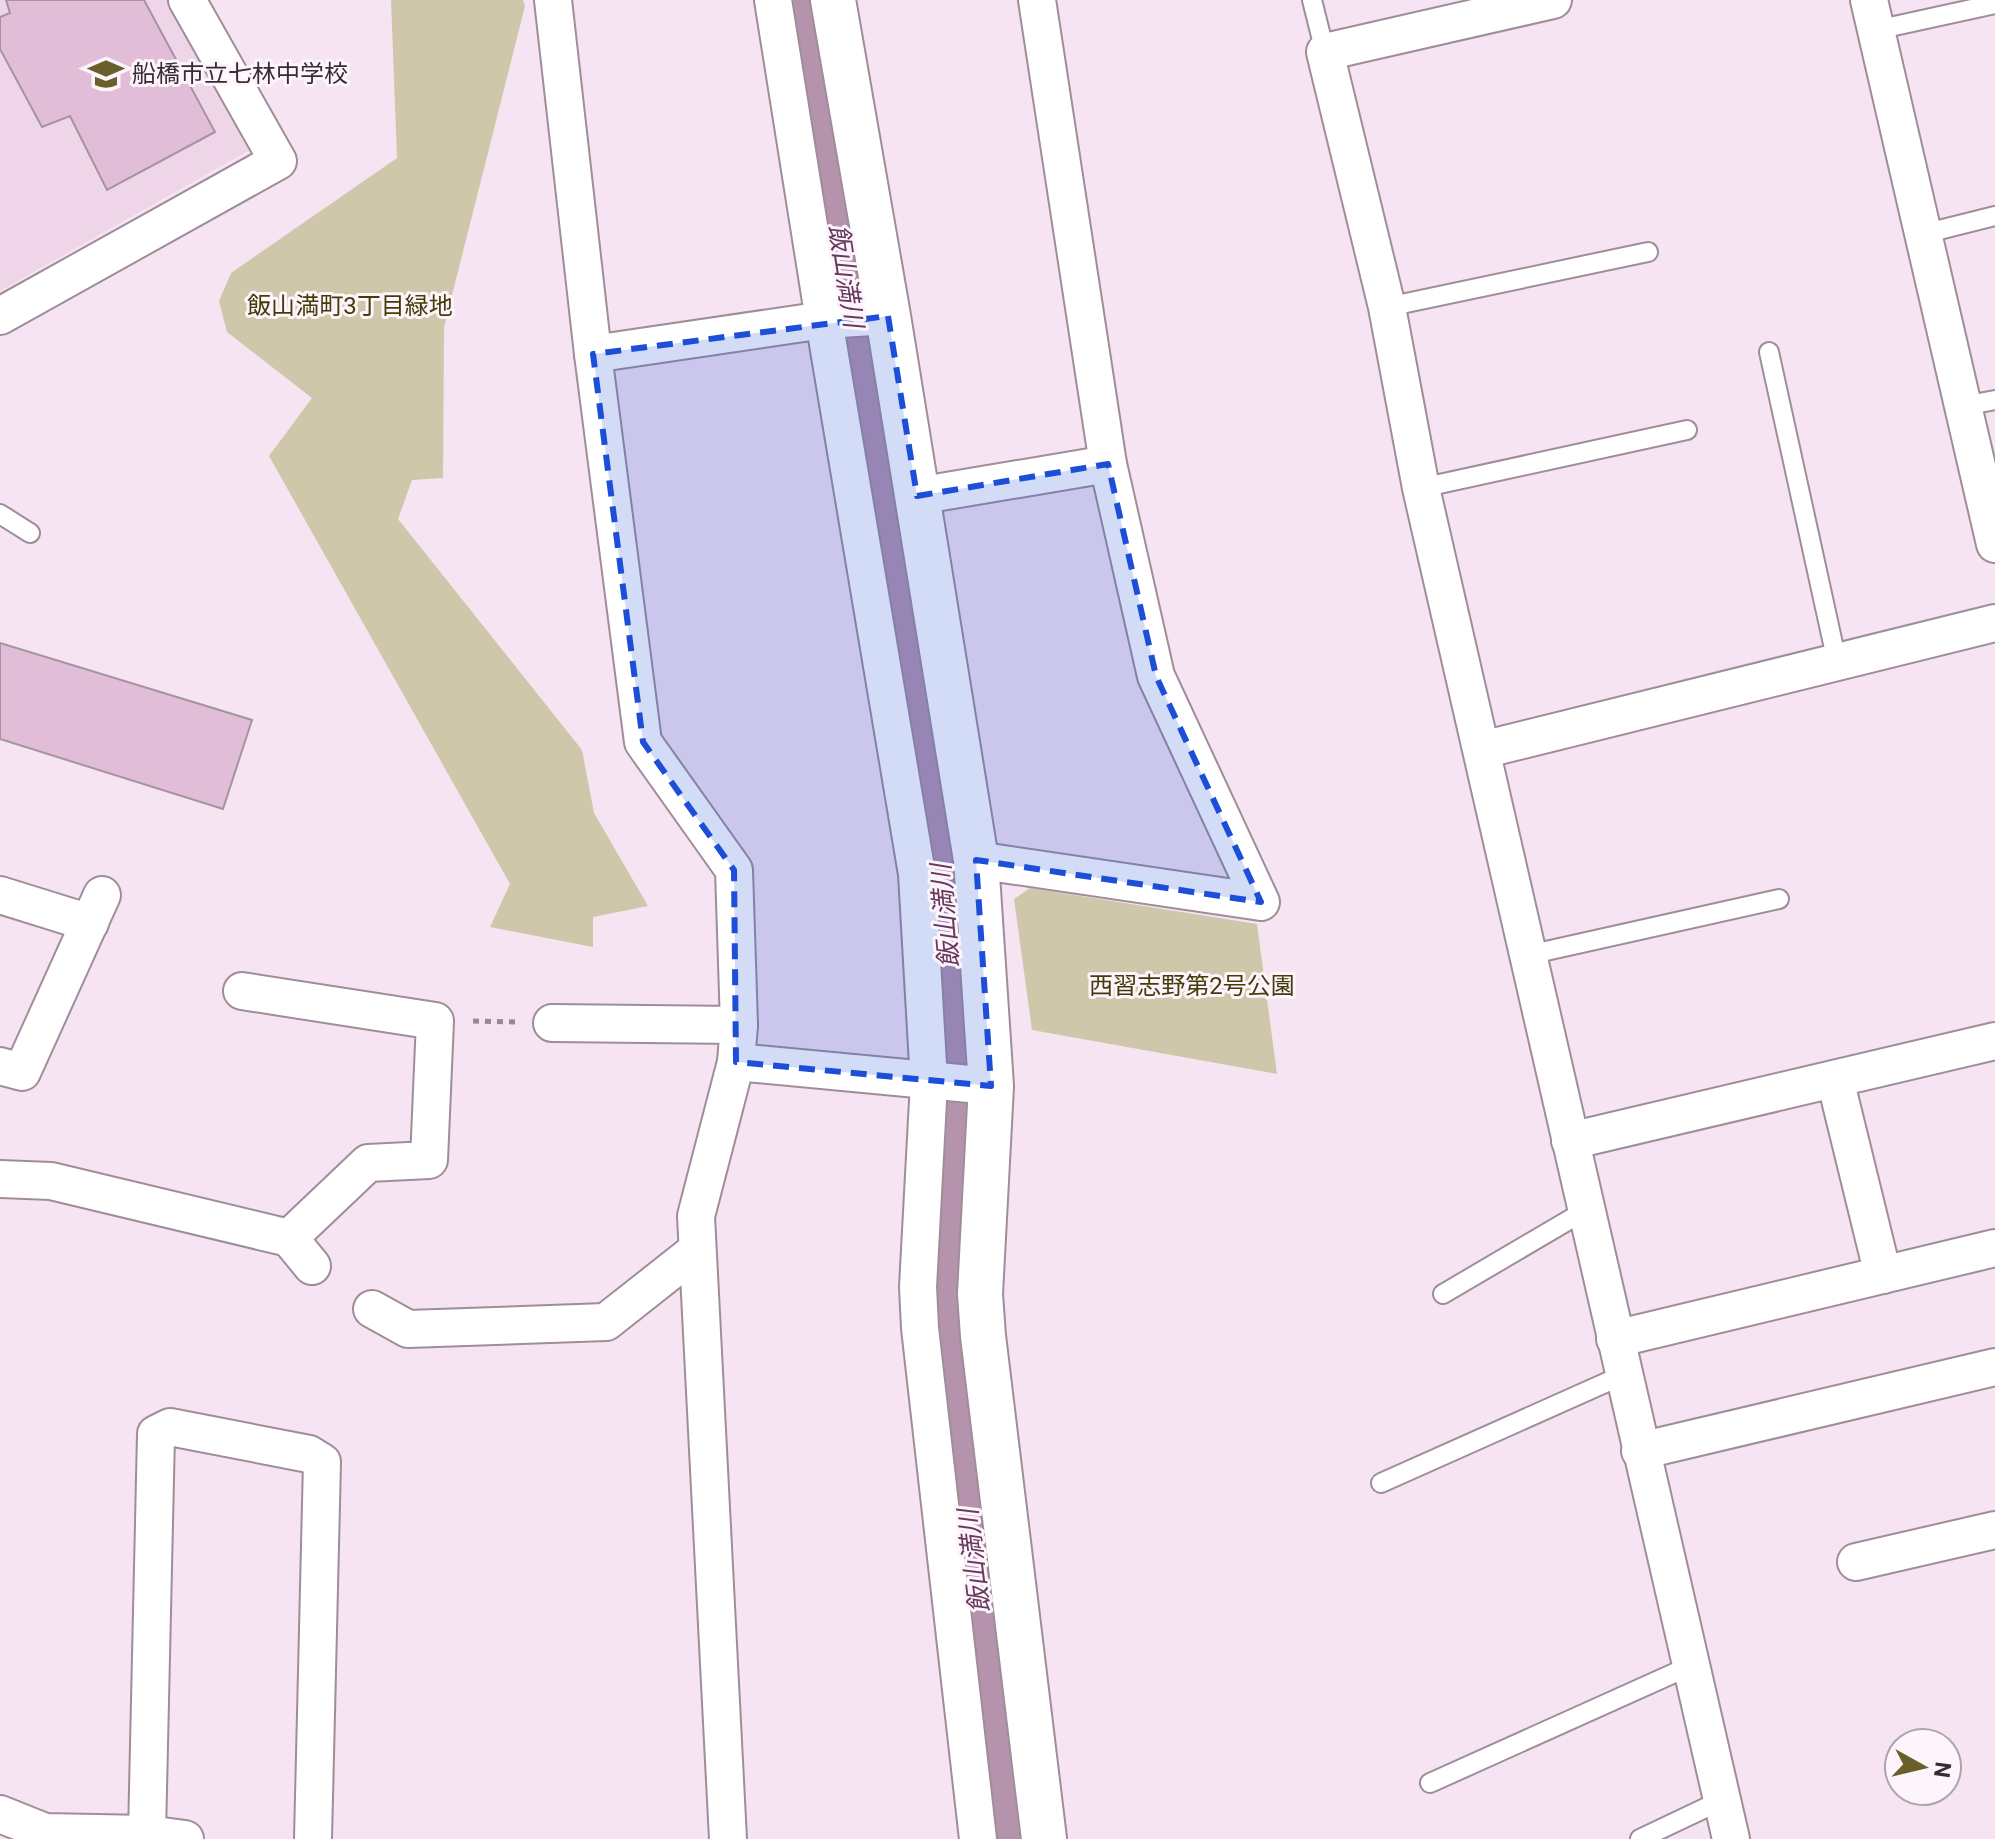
<svg xmlns="http://www.w3.org/2000/svg" width="1995" height="1839" font-family="Roboto,'Noto Sans JP',sans-serif">
	<rect width="100%" height="100%" fill="#f7e4f2"/>
	<polygon fill="#efd5e8" points="0,0 171,0 255,147 0,291"/>
	<g fill="#cec7aa">
		<polygon points="391,0 523,0 525,6 444,327 443,478 412,480 398,519 582,750 594,813 648,906 593,917 593,947 490,927 510,884 269,456 312,398 227,332 219,301 231,273 397,158"/>
		<polygon points="1030,888 1257,924 1277,1074 1032,1030 1014,899"/>
	</g>
	<g fill="none" stroke-linecap="round" stroke-linejoin="round">
		<polyline stroke="#b593ad" stroke-width="76" points="801,0 943,872 959,1085 946,1249 947,1330 1005,1839"/>
	</g>
	<g fill="#e1bdd8" stroke="#a593a0" stroke-width="2">
		<polygon points="6,0 144,0 215,132 107,190 70,116 42,127 0,49 0,17 10,13"/>
		<polygon points="0,643 252,720 223,809 0,739"/>
	</g>
	<g fill="none" stroke-linecap="round" stroke-linejoin="round">
		<g stroke="#9f8d9a" stroke-width="22">
			<g id="service">
				<polyline points="1312,0 1325,52"/>
				<polyline points="1876,30 1995,4"/>
				<polyline points="1923,234 1995,216"/>
				<polyline points="1387,307 1648,252"/>
				<polyline points="1769,352 1837,662"/>
				<polyline points="1963,406 1995,400"/>
				<polyline points="1421,488 1687,430"/>
				<polyline points="0,514 30,533"/>
				<polyline points="1528,955 1779,899"/>
				<polyline points="1443,1294 1586,1210"/>
				<polyline points="1381,1483 1623,1375"/>
				<polyline points="1430,1783 1690,1666"/>
				<polyline points="1640,1839 1722,1800"/>
			</g>
		</g>
		<g stroke="#9f8d9a" stroke-width="40">
			<g id="minor">
				<polyline points="553,0 593,354 643,742 734,870 739,1025 736,1062 696,1216 728,1839"/>
				<polyline points="773,0 824,320 917,874 929,1082 918,1287 920,1328 978,1839"/>
				<polyline points="1553,0 1325,52 1387,307 1421,488 1731,1839"/>
				<polyline points="1869,0 1995,544"/>
				<polyline points="0,316 278,161 187,0"/>
				<polyline points="593,354 824,320 888,316"/>
				<polyline points="917,496 1108,464"/>
				<polyline points="1482,750 1995,623"/>
				<polyline points="976,860 1261,902 1156,676 1108,464 1037,0"/>
				<polyline points="0,895 90,923"/>
				<polyline points="552,1023 739,1025"/>
				<polyline points="736,1062 991,1086"/>
				<polyline points="0,1066 22,1072 102,895"/>
				<polyline points="1835,1079 1883,1275"/>
				<polyline points="1570,1141 1995,1041"/>
				<polyline points="0,1179 51,1181 289,1238 368,1163 429,1160 435,1021 242,991"/>
				<polyline points="289,1238 312,1266"/>
				<polyline points="372,1309 408,1329 606,1322 696,1251"/>
				<polyline points="1615,1339 1995,1248"/>
				<polyline points="1640,1451 1995,1367"/>
				<polyline points="1856,1562 1995,1530"/>
				<polyline points="0,1814 45,1832 147,1834 185,1839"/>
				<polyline points="147,1834 156,1434 170,1427 309,1454 322,1462 313,1839"/>
			</g>
		</g>
		<g stroke="#9f8d9a" stroke-width="48">
			<polyline id="tertiary" points="833,0 888,316 976,860 991,1086 980,1294 983,1336 1044,1839"/>
		</g>
		<polyline stroke="#978993" stroke-width="5" stroke-dasharray="6 6" stroke-linecap="butt" points="473,1021 515,1022"/>
		<use href="#service" stroke="#fff" stroke-width="18"/>
		<use href="#minor" stroke="#fff" stroke-width="36"/>
		<use href="#tertiary" stroke="#fff" stroke-width="44"/>
	</g>
	<path fill="#1d4ed8" fill-opacity="0.2" stroke="#1d4ed8" stroke-width="6" stroke-dasharray="16 10" stroke-linejoin="round" d="M888,316L917,496L1108,464L1156,676L1261,902L976,860L991,1086L736,1062L734,870L643,742L593,354Z"/>
	<defs>
		<g id="school-bare" transform="scale(2.76)"><path d="M0-5L7-2L0 1L-7-2ZM-4 1L0 2.5L4 1V4Q0 6-4 4Z" fill="#6a5f2b" stroke="#fdf5fb" stroke-width="2.5" paint-order="stroke"/></g>
	</defs>
	<g fill-rule="evenodd">
		<use href="#school-bare" x="106" y="74"/>
	</g>
	<g text-anchor="middle" stroke-width="6" stroke-linejoin="round" paint-order="stroke">
		<g font-size="24" fill="#352d33" stroke="#fdf5fb" text-anchor="start">
			<text x="132" y="82">船橋市立七林中学校</text>
		</g>
		<g font-size="24" fill="#453b09" stroke="#fdf5fb">
			<text x="350" y="314">飯山満町3丁目緑地</text>
			<text x="1192" y="994">西習志野第2号公園</text>
		</g>
		<g font-size="26" font-style="italic" fill="#67395d" stroke="#fdf5fb">
			<text transform="translate(846 276) rotate(81)" y="9">飯山満川</text>
			<text transform="translate(945 916) rotate(-95)" y="9">飯山満川</text>
			<text transform="translate(974 1561) rotate(-97)" y="9">飯山満川</text>
		</g>
	</g>
	<g transform="translate(1923 1767) rotate(98)"><circle r="38" fill="#fdf5fb" stroke="#ada5ab" stroke-width="2"/>
	<path d="M0-6L14 30L0 20L-14 30Z" fill="#6a5f2b"/>
	<text y="-12" font-size="22" font-weight="bold" text-anchor="middle" fill="#352d33">N</text>
	</g>
</svg>
